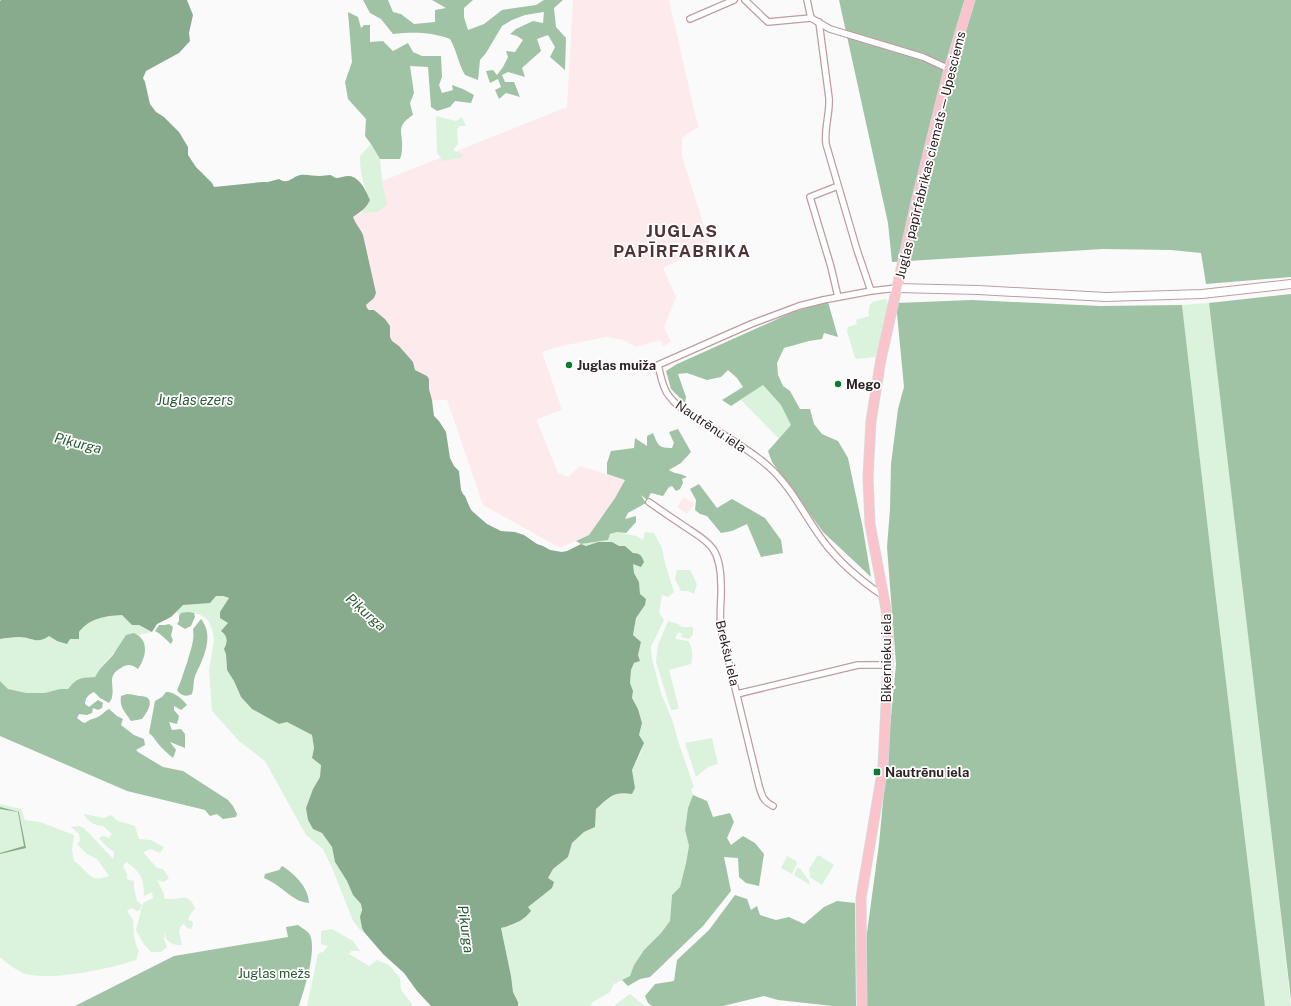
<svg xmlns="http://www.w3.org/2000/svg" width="1291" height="1006" font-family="'Public Sans',sans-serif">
	<rect width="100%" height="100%" fill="#fafafa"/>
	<g fill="#fdeaec">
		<polygon points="573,0 669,0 698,127 682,138 682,156 710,245 663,268 676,297 664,327 671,342 663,346 660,340 636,347 623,340 606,337 557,347 542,352 562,410 537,419 538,424 558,473 568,477 580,466 625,480 615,498 589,535 560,548 483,505 447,400 432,400 429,389 429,379 427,376 415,370 413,362 399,346 392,341 390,337 390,326 385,319 379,315 378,313 367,308 366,305 374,298 353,217 361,213 370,200 365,188 567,107"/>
		<polygon points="684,497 694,504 687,514 677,507"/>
	</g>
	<g fill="#dbf2dd">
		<polygon points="436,116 456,121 462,117 466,126 460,126 457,129 458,144 453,150 464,155 460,158 443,161 437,153"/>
		<path d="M371,144L380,159L383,187L387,204L378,212L361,213L368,205L370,200C363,184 360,173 360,156Z"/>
		<path d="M885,299L887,300L888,306L877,352L875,357L857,359L855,358L847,331L848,327L857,324L856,320L869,316C868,301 872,302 885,299Z"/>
		<polygon points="1209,303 1243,588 1291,1006 1265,1006 1215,590 1182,305"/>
		<polygon points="764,384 782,404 792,426 779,439 741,400"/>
		<polygon points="617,532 636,536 643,540 645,532 654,533 662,548 665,563 674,592 668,597 662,595 659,613 664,620 651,647 652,659 661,693 673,722 677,738 694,787 691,789 693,795 688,808 685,830 689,846 686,863 680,887 672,895 670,921 661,933 644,950 634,965 630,976 614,984 610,992 593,1002 590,1006 518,1006 518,1002 513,992 511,976 501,928 518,923 528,907 551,888 548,878 553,869 568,857 572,843 584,832 595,827 596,809 614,795 622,792 632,794 635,788 632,770 642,750 639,735 642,723 638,709 632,698 633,691 630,683 631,670 634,663 640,661 638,655 641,642 633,635 636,618 645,605 640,594 639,582 634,573 632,564 633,553 625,546 619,546 612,542 598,542 586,546 581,544 608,540 610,534"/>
		<polygon points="677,570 690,570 697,584 694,594 688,591 681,591 675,579"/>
		<path d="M216,596H223L229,599L228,623L225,634L227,639L226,664L227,670L234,681L241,697L252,709L279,724L287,722L312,735L314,748L312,758L321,764L320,777L313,789L306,808L313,829L322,833L332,847L335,862L347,881L353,895L361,904C362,914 359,922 364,932L361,931L353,921L333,870L323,849L306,835L265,761L239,741L212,711L209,669L214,641L213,632L208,620L199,614L181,613L179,616L176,611L183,605L190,604Z"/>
		<path d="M122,615L132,625H139L152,632L139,635L134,633C120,646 104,661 95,677C80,678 78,678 68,689C60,689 55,691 47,693C36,695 20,694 9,690C6,688 3,684 0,681V639C6,638 13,637 19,637C31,637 37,645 49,636L57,641L70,639L79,632L84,626L95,619L108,616Z"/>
		<path d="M668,621L678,624L682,627H693V635L689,639L681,637L682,634L679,632L676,636V639L688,641C693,647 693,656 691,664L669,670L679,709L671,710L656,662L658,645Z"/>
		<polygon points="712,738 718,764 708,767 696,777 685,743"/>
		<path d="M0,804L21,809L25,820L40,822L74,835L72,850L74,861C88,870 89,884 109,876L97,859L87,854L77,844L80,841L79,834L71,827L79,826L84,828L113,859L114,852L106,846L99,838L103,836L109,838L112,834L103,826C95,826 87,821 84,814L104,818L111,815L118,821L135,826L139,839L151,840L164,847L160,853L151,849L143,852L157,868L163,869L169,878L164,882L157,880L164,894V898C177,903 189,889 195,909L191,913L188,920L192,921L193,924L191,929L187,928L184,924L181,926L179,931L182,945C175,946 171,943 166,939L165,932L164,939L167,947L161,952H151L143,943L136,930L143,903L153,898L152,892L144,896C144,878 141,872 126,862L123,866L127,874V879L134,881V888L137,901L142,905L140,910L137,911L131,908L127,911L133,920L134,937L137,948L139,950L136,960C108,969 54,981 26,974C19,972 6,963 0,957Z"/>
		<polygon points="818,855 834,865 822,885 810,877 809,869"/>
		<polygon points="787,856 796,861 797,864 792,874 781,868"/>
		<polygon points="797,868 800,868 809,881 810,885 794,875"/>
		<polygon points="332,929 353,941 360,951 351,951 349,954 369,966 377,960 389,965 400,978 401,990 412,1004 411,1006 307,1006 318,954 324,951 328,946 321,944 321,931"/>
		<polygon points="630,994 645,1006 614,1006"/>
	</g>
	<g fill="#a1c3a5">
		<path d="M363,0H388L393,12L401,14L414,24L435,22V10L446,8L432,0H473L464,8V17L468,30L484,24L502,10L536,5L544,0H563L554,8L556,27L566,38L565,70L550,57L555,47L548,35L537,39L541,51L522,68L525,77L508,72L502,75L505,82H514L520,97L506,93L499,99L495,90L501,87L498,79L490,83L486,71L493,70L497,75L503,67L508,57L506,51L515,52L523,40L517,36L510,34L516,29L533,21L543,23L544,12L525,15L512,20L502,26L486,53L480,60L478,80L465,75C458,63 457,51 450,39C430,32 414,32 393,34L381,19L370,13Z"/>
		<polygon points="839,0 1291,0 1291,277 1206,284 1201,253 1171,250 1103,249 892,262 888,223"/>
		<path d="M348,12L358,17L361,28L364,25H370V42L383,41L393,51L408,43L413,52L422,56H441L442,77L439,85L442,93L453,90L452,85L463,89L474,95L471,103L455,101L450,107L437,111L431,107L428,67L410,66L414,93L410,103L413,115C394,127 404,133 402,149C402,153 401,156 400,159H380L371,144L365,136L366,119L348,99L345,82L352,62Z"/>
		<polygon points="1291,294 1291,1000 1209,303"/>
		<polygon points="972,300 1100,306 1182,305 1215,590 1265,1006 865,1006 864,955 879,844 896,664 887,547 890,509 891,464 898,409 904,387 896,303"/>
		<polygon points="828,302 838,337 824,333 822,339 809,341 784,348 777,363 778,375 783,386 790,391 800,409 810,409 814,424 822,434 838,441 848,458 863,529 871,577 823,532 772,462 768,451 791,425 781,405 763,385 731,406 722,400 743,387 737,378 728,370 721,377 707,380 687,373 678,374 686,397 685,403 671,389 666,371 677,364 793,312"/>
		<path d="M678,429L691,452L681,463L669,470C674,474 681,473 687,477L682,479L683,483L680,489L676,491L672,486L669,487L663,496L651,493L647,500L641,495L646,503L628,513L625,519L636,516V522L626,533L617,532L610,534L608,540L581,544L576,541L589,535L615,498L625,480L607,474V463L611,451L634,448L635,438L647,446V436L653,433C658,445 658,448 672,448L674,443L669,432Z"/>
		<polygon points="699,484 717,508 732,499 765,518 781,540 783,553 761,557 747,524 732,531 721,533 707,516 700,514 695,510 696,500 690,489"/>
		<polygon points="188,612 194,613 195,617 191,626 185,629 177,624 179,621 179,616 181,613"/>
		<path d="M201,619C215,636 203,659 195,676C193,682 194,688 192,694C186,697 181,696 177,690C182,680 183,673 187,663C190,651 195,641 193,629Z"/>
		<path d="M169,624L173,627L171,636L173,640L171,644C165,639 161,634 155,631L159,625H165Z"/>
		<path d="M134,633C150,640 146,657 138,669C132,665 128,663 121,668C106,676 115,685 112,697C112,699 110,701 109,703L100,698L94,692C89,694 85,698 85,704L89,707L98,700L103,703L102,708L98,710L93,708L92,713L87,715L79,714L77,718L82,722L85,723C91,718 96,719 101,715C104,713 105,711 109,709L117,716L123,719L121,725L134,735L144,739L145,745L136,750L138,752L163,767L183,771L228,800L233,806L237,814L236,817L223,819L217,814L210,816L205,810L127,791L0,736V681L8,689L26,693H45L60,689H68C78,677 80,678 95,677L100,669L113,655L126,635Z"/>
		<path d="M166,692C173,691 183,699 187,705L181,710L174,706V710L179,716L177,724L169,722L172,730L181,729L185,734V748L170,742L176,750L173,758C168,754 164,750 160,746C156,741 154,737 149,733L155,701L162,697Z"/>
		<path d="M127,694C132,694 135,695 139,696C141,696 144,696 146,697C155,701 146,714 142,719L131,721C125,712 119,707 121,696Z"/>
		<polygon points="693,795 707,801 713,817 730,813 734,822 727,838 731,845 743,836 755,843 764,854 759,886 746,883 739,877 738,858 724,857 731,891 703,926 650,977 640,979 628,986 622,980 630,976 634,965 644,950 661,933 670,921 672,895 680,887 686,863 689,846 685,830 688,808"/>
		<path d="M282,866C295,874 309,888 309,903C296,902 288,893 278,886C274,883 269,880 264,878L265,874L279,870Z"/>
		<polygon points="735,895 747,899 751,910 757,906 760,915 776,920 789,917 804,924 824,907 837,901 855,903 856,1006 833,1006 778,1000 764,996 723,1006 652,1006 648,1003 645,996 655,984 674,981 677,960 709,930"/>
		<path d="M298,925C302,928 308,931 310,935C317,951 304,990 299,1006H75L174,956L288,937L286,927Z"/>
	</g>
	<g fill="#89ab8d">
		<path d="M1,0H187L193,15L189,33L190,41L179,53L146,71L143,78L145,82L150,104L156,112L164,117L179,132L188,147V155L196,167L212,183L214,187L262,182H268L279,179C288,185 292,177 300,175C307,174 313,176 320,176C323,176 327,175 330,175C332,175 333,177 336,178C340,178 344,176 349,176C360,177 366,191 370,200C366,209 360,212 353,217C356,225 360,228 363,235L376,293L374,298L366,305L367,308L369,310H374L385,319L390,326V337L392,341L399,346L413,362L415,370L427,376L429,379V389L432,400L434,416L439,421L446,432L450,458L454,466L459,471L461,490L463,494L465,496L470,508L472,511L487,524L501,531L515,532L524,535L537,544L543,546L550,550L562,552L567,551L581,544L586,546L598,542H612L619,546H625L633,553C640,553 642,556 644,562L641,567L633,564L634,573L639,582L640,594L646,599L645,605L636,618L633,635L641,642L638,655L640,661L634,663L631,670L630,683L633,691L632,698L638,709L642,723L639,735L644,743L632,770L635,788L632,794C613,791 610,797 596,809L595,827L584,832L572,843L568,857L553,869L548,878L554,882L552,888L542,896L528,907L531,911C522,922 514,924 501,928L511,976L513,992L518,1002V1006H431L417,991L404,973L383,954L364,932L362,928L360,917L362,910L361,904L353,895L347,881L335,862L332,847L322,833L313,829L308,820L306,808L313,789L320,777L321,765L312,758L314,748L312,735L287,722L279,724L252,709L241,697L234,681L227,670L226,654L224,649C228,642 228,636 221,631L228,623L220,618V612L229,598L223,596H216L210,603L183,605L171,617L157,624L152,632L139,625H132L122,615C105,616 90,618 79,632V639H70L67,644L57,641L49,636C37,645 32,637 19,637C13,637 6,638 0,639V1Z"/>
		<polygon points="0,807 19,812 19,813 26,848 0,854 0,853 24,846 18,812 0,809"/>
	</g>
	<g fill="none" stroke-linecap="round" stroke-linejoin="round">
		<g stroke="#bf9ca0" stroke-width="8">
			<g id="street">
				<polyline points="745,0 768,22 811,18 830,29 923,57 949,69"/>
				<polyline points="807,0 811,18"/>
				<polyline points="690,19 734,0"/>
				<path d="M819,22L829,98C830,114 824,128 826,144L857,250L871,291"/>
				<polyline points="838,297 831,267 810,197 838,186"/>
				<path d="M649,502C660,510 672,518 684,526C694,533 706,539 713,549C719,558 721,574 721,585C722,602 718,616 722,634L759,786C762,796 763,801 773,806"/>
				<path d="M882,595C860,580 840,563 824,542C805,517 792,487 768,466C748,448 723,435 700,420C689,414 677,407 669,396C662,387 661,376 658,365L751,324L799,306L823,300L871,291L897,288"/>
				<polyline points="737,694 858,665 888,665"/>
			</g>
		</g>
		<g stroke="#bf9ca0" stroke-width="10">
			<polyline id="secondary" points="897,288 978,290 1106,297 1202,294 1291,284"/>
		</g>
		<g stroke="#dad7d7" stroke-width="11">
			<polyline id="primary" points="862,1006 861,898 883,767 888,665 888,630 886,609 870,524 868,477 871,421 881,359 917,198 949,69 970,0"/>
		</g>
		<use href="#street" stroke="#fff" stroke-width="5.5"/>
		<use href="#secondary" stroke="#fff" stroke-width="8"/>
		<use href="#primary" stroke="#fbc3cb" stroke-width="9"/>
	</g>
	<g fill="#0a7c32" stroke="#fff" stroke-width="1.5">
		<circle cx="569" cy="365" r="4"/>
		<circle cx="838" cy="384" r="4"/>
		<rect x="873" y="768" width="8" height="8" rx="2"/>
	</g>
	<g text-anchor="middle" stroke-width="3.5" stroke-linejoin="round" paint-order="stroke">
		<g font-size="13" fill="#2f2123" stroke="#fff">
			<text transform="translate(930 155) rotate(-76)" y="5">Juglas papīrfabrikas ciemats — Upesciems</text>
			<text transform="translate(711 426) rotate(34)" y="5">Nautrēnu iela</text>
			<text transform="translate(728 653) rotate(77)" y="5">Brekšu iela</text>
			<text transform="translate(886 658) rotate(-90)" y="5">Biķernieku iela</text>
		</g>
		<g font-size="13" font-weight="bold" fill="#2f2123" stroke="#fff" text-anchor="start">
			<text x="577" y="370">Juglas muiža</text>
			<text x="846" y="389">Mego</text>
			<text x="885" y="777">Nautrēnu iela</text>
		</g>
		<g font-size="13" fill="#275a31" stroke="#fff">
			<text x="274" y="978">Juglas mežs</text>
		</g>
		<g font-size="14" font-style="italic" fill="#285b32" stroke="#fff">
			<text x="195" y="405">Juglas ezers</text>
			<text transform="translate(78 443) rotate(14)" y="5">Piķurga</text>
			<text transform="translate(366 612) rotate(42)" y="5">Piķurga</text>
			<text transform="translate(466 929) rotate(82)" y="5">Piķurga</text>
		</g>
		<g font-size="17" font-weight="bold" letter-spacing="1" fill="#4f3236" stroke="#fff">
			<text x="682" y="237">JUGLAS<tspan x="682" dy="20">PAPĪRFABRIKA</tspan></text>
		</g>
	</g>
</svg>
